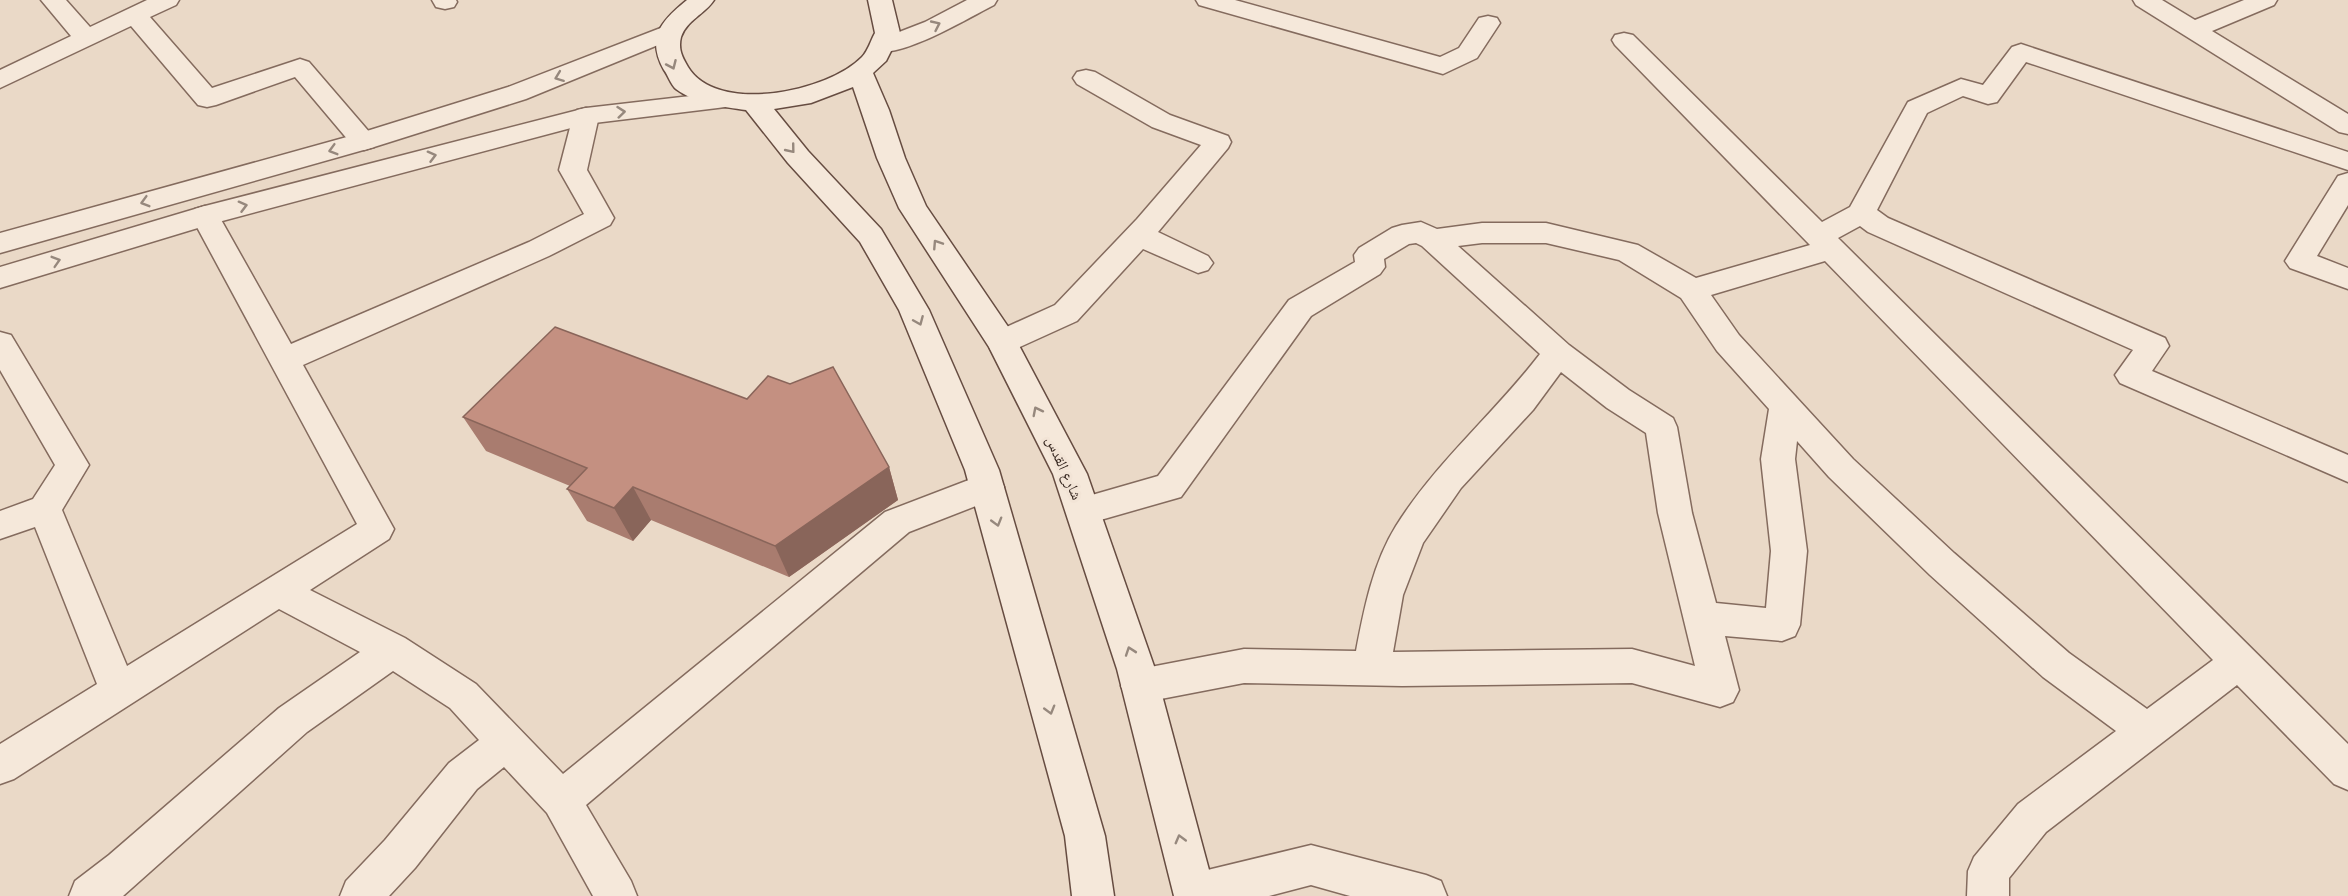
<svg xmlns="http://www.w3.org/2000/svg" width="2348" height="896" font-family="'Libre Baskerville','Noto Naskh Arabic',serif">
	<rect width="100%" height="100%" fill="#ead9c7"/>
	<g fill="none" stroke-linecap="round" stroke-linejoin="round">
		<g stroke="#846b5e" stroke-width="3">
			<g id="minor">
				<polygon points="41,0 66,0 90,27 147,0 179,0 176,5 150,17 212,88 291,62 300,59 309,62 377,141 374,147 364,150 354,147 295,77 216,105 207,107 198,105 131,26 0,88 0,70 71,36"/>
				<polygon points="432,0 456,0 457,2 454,7 445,9 436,7"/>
				<polygon points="1196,0 1235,0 1440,57 1459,48 1479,18 1488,16 1497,18 1500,23 1477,58 1443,74 1199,5"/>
				<polygon points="2133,0 2162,0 2195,20 2244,0 2277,0 2274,5 2212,31 2348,114 2348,134 2339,132 2136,5"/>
				<path d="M1624,33L1633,35L1822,222L1850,207L1908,102L1961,79L1983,85L2012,47L2021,44L2348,152V170L2026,62L1997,102L1988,104L1963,96L1927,113L1877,210L1888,218L2165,338L2169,346L2152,371L2348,455V482L2120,383L2115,375L2133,350L1868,232L1860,226L1838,238L2348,744V790L2334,784L2237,685L2046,832L2009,878V896H1967L1968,871L1974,857L2018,804L2116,731L2043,677L1930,575L1829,477L1797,441L1795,459L1807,551L1800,625L1795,636L1782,641L1725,636L1739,690L1733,702L1720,707L1632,683L1402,686L1244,683L1140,703L1127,698L1121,686L1127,674L1140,669L1244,649L1356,651C1364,609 1373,563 1396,526C1436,462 1494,414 1540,354L1422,246L1416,243L1409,244L1384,259L1385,267L1380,274L1311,316L1181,497L1083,525L1071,521L1066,511L1071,501L1158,476L1289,300L1355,262L1354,255L1359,248L1392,228L1402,225L1421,222L1437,229L1482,223H1546L1638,245L1696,278L1810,245L1615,45L1612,40L1615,35ZM1482,243H1546L1619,260L1681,298L1717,351L1769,409L1761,459L1771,551L1766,608L1716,603L1692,513L1677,427L1673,418L1629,390L1569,345L1458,246ZM1825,261L2213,660L2147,709L2069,653L1954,553L1853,459L1739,335L1711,295ZM1561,372L1607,408L1646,433L1658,513L1695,666L1632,649L1393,652L1403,595L1423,543L1461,488L1533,410Z"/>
				<polygon points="1086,70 1095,72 1170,115 1228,136 1231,142 1228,148 1158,232 1208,256 1213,263 1208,270 1198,273 1143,249 1077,321 1013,350 1002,353 991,350 987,342 991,334 1055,305 1137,219 1201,145 1152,127 1077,84 1073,78 1077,72"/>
				<polygon points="586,108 595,110 599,116 587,170 614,218 610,225 549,256 303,365 394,529 389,539 310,590 405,638 476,684 563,774 885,512 987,473 999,477 1004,487 999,497 909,532 586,805 631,881 637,896 593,896 547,813 504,767 477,789 415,868 389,896 340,896 346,881 385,840 449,763 479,740 450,708 393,671 307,732 123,896 69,896 75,881 109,855 279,708 360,652 279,609 14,779 0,784 0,744 97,684 35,527 0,539 0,511 33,499 55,465 0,370 0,332 11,335 89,465 62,510 127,666 357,524 191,216 195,209 205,206 215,209 291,344 529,242 584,214 559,170 573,116 577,110"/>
				<polygon points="2348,173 2348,205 2317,256 2348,268 2348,289 2290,268 2285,261 2338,176"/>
				<polygon points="1311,845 1426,875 1441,881 1447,896 1350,896 1311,885 1269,896 1175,896 1174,894 1180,879 1195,873"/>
			</g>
		</g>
		<g stroke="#846b5e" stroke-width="3">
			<g id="tertiary">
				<path d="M967,0H997L994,5C968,18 902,58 876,51L872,46L876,41L925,22Z"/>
				<polygon points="671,24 680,26 683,31 680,36 526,99 374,147 0,253 0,233 354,135 508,87"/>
				<polygon points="725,92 734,94 738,100 734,106 586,124 211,224 0,288 0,267 205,206 586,108"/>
			</g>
		</g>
		<g stroke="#664c41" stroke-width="3">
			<path id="secondary" d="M687,0H714C705,14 687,20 681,37C678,49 682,57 688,67C717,115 828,92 862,57C868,51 871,40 875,33L868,0H892L900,33L886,61L873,73L889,110L905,158L926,206L1013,334L1087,474L1155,669L1216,896H1174L1117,669L1053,474L989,347L899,208L877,158L853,87L811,103L774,109L808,151L881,229L929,310L999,470L1105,836L1114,896H1072L1065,836L965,470L899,310L860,242L788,163L746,110C723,107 696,104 676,89C671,85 668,75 664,70C646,38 661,21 687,0Z"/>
		</g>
		<use href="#minor" fill="#f5e8da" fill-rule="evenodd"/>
		<use href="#tertiary" fill="#f5e8da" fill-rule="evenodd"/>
		<use href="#secondary" fill="#f5e8da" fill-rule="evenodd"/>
	</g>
	<polygon fill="#a97c6f" points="463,417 889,467 898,500 789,577 651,520 633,541 587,521 567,489 570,486 486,451"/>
	<g fill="#89655a">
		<polygon points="889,467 898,500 789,577 775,546"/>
		<polygon points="633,487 651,520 633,541 614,508"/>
	</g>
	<polygon fill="#c49081" stroke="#89655a" stroke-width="1.5" points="555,327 747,399 768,376 790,384 833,367 889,467 775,546 633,487 614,508 567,489 587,468 463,417"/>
	<defs><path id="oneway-chevron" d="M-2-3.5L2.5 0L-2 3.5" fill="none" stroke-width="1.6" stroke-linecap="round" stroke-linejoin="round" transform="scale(1.5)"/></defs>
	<g stroke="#96887d">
		<use href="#oneway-chevron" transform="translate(936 25) rotate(-25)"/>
		<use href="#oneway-chevron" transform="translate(672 65) rotate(66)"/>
		<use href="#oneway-chevron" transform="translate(559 77) rotate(159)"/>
		<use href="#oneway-chevron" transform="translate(621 112) rotate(-6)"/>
		<use href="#oneway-chevron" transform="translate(791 149) rotate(51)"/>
		<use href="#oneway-chevron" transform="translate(333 150) rotate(164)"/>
		<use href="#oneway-chevron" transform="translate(432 156) rotate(-15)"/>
		<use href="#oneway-chevron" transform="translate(145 202) rotate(164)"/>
		<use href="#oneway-chevron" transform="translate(243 206) rotate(-15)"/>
		<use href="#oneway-chevron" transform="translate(937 244) rotate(-123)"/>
		<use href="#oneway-chevron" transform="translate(56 261) rotate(-17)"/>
		<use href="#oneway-chevron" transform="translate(919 321) rotate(67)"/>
		<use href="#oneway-chevron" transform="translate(1037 411) rotate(-117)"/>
		<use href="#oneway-chevron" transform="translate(997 522) rotate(74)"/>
		<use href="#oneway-chevron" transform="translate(1130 651) rotate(-109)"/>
		<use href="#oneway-chevron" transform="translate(1050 710) rotate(74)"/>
		<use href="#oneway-chevron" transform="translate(1180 839) rotate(-105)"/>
	</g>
	<g text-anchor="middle" stroke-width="6" stroke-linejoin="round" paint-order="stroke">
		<g font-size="15" fill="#362720" stroke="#f2e4d6">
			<text transform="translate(1064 468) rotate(66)" y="5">شارع القدس</text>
		</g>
	</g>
</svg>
